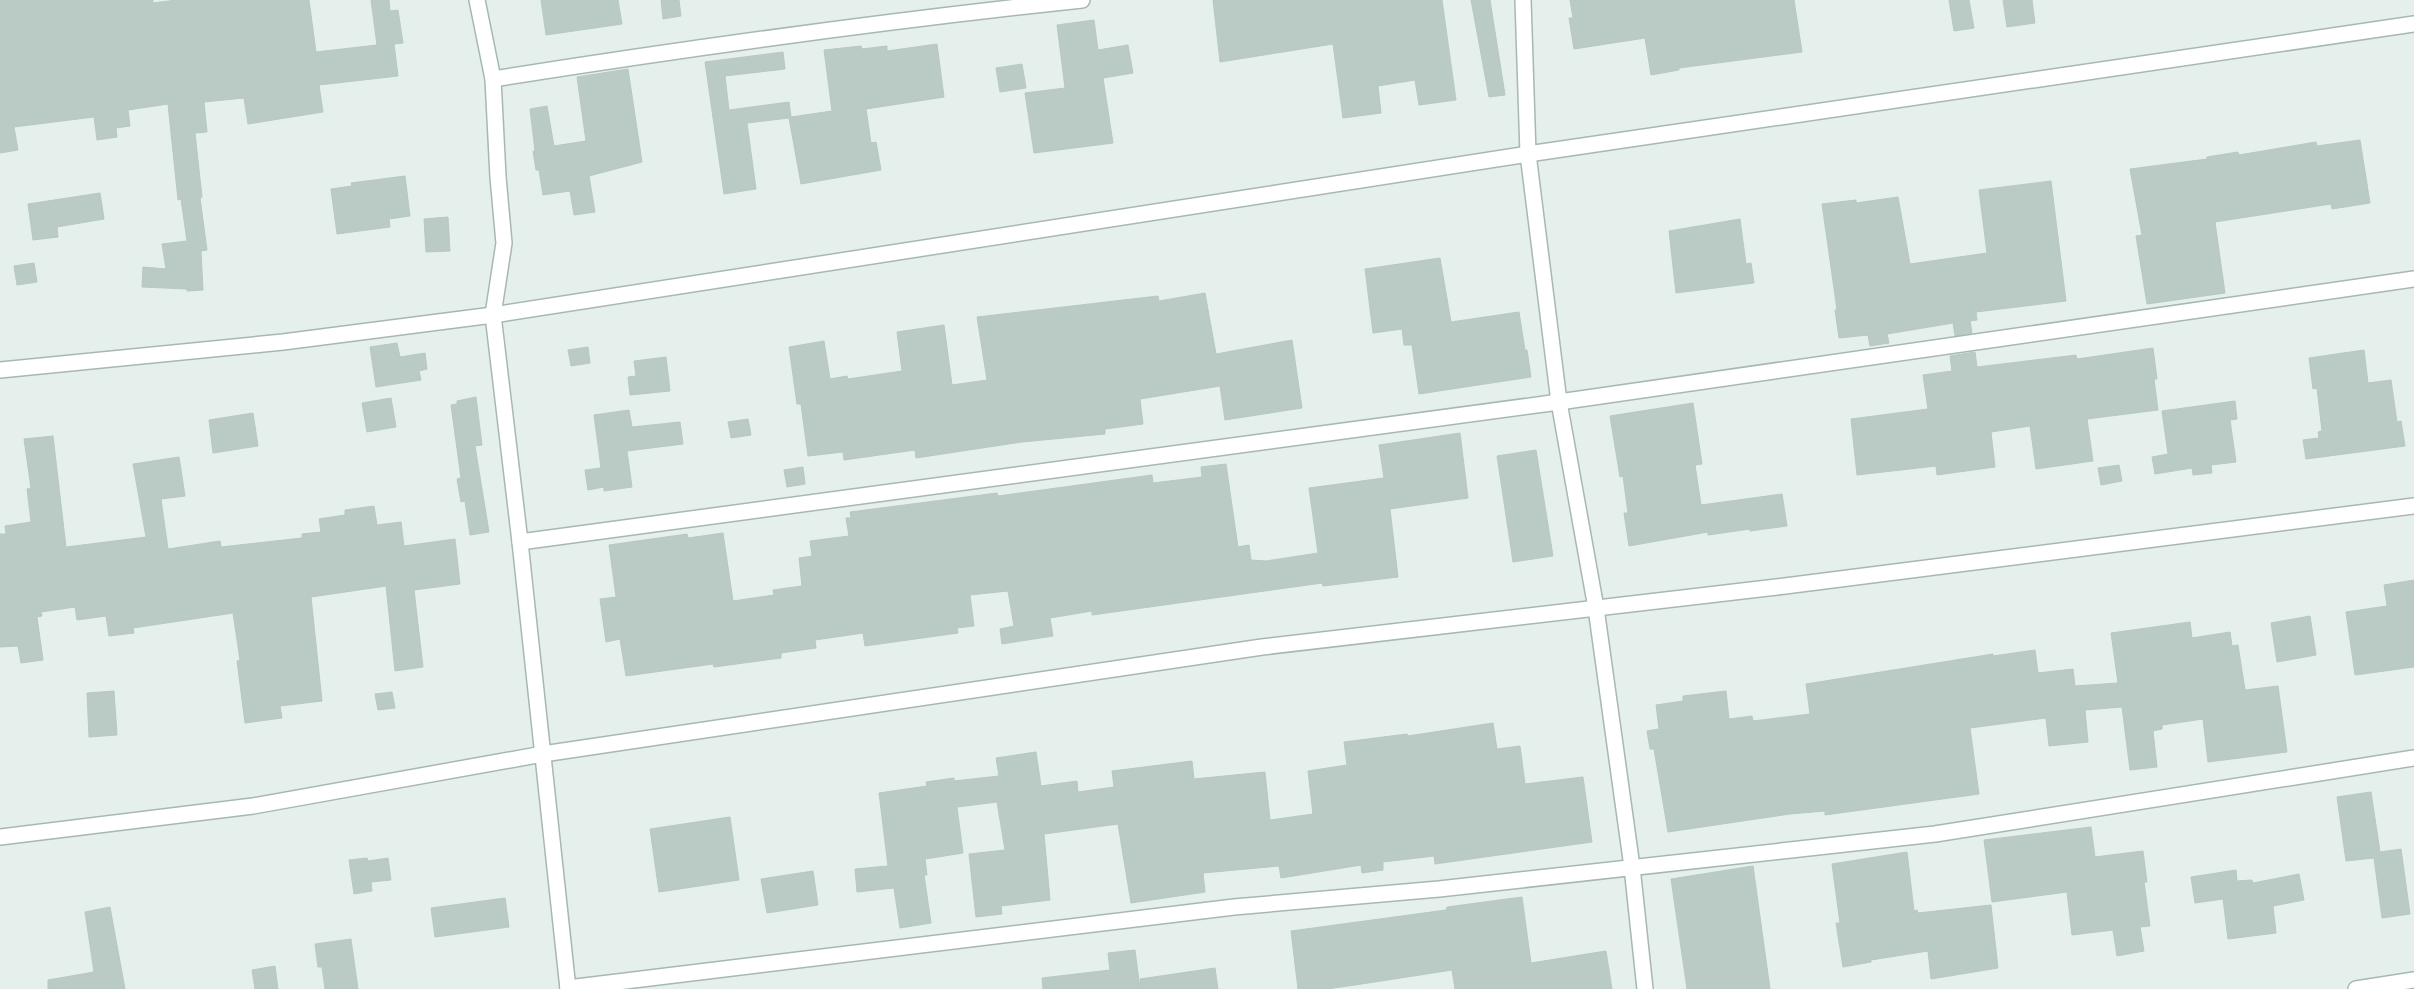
<svg xmlns="http://www.w3.org/2000/svg" width="2414" height="989" font-family="Rubik,sans-serif">
	<rect width="100%" height="100%" fill="#e5efeb"/>
	<g fill="#bacac4" stroke="#b7c9c2">
		<polygon points="0,0 153,0 153,3 176,0 309,0 316,52 377,45 371,0 389,0 390,11 398,10 403,43 394,44 398,76 319,85 323,112 248,124 244,98 204,102 207,132 195,133 202,197 200,198 207,250 201,251 203,290 187,291 187,289 142,287 143,267 166,269 162,244 187,241 181,199 178,200 168,104 128,110 130,126 116,128 117,137 97,140 94,117 14,127 18,150 0,153"/>
		<polygon points="541,0 618,0 622,24 546,35"/>
		<polygon points="661,0 679,0 681,16 663,19"/>
		<polygon points="1213,0 1442,0 1456,100 1419,105 1415,80 1378,86 1381,113 1343,118 1333,44 1220,62"/>
		<polygon points="1471,0 1490,0 1505,95 1489,97"/>
		<polygon points="1570,0 1794,0 1802,52 1679,68 1679,70 1651,75 1645,38 1574,49 1569,18 1573,18"/>
		<polygon points="1949,0 1969,0 1974,28 1954,31"/>
		<polygon points="2003,0 2032,0 2035,23 2007,27"/>
		<polygon points="1094,20 1098,50 1128,45 1133,73 1103,78 1113,143 1034,153 1025,93 1065,88 1057,25"/>
		<polygon points="937,44 944,97 866,109 871,143 876,142 881,170 801,184 789,118 747,123 756,189 724,194 705,62 783,52 785,69 725,76 729,110 789,102 791,117 832,111 824,50 861,46 862,49 887,46 887,51"/>
		<polygon points="1022,64 1026,88 1000,92 996,68"/>
		<polygon points="628,69 642,162 589,176 595,212 574,215 570,191 543,195 539,170 536,170 533,151 535,151 530,109 547,106 554,146 586,141 577,77"/>
		<polygon points="2360,140 2370,203 2332,209 2331,204 2215,222 2225,293 2147,304 2136,236 2142,235 2130,169 2207,159 2207,157 2238,152 2239,155 2316,142 2317,146"/>
		<polygon points="405,176 410,216 389,219 390,227 337,234 331,189 352,186 351,183"/>
		<polygon points="2051,181 2066,301 1976,312 1977,320 1970,321 1972,333 1955,336 1953,323 1887,334 1889,343 1870,346 1868,335 1839,338 1835,310 1837,310 1822,204 1856,200 1856,203 1898,197 1910,264 1987,253 1979,190"/>
		<polygon points="100,193 104,219 57,227 58,237 33,240 28,204"/>
		<polygon points="448,217 450,251 426,252 424,219"/>
		<polygon points="1740,219 1746,264 1751,263 1754,283 1676,293 1669,231"/>
		<polygon points="1440,258 1451,322 1519,312 1525,350 1527,350 1531,377 1419,394 1412,345 1404,345 1402,329 1373,333 1365,269"/>
		<polygon points="34,263 37,282 17,285 14,266"/>
		<polygon points="1205,293 1216,354 1292,340 1302,408 1225,420 1220,386 1140,399 1143,424 1105,429 1105,434 1022,442 916,458 915,450 844,460 843,452 808,456 801,404 797,404 789,347 824,341 830,379 847,376 848,379 902,371 897,332 944,325 952,385 987,380 977,317 1158,296 1159,301"/>
		<polygon points="397,343 400,357 425,353 427,369 419,371 421,380 376,387 370,347"/>
		<polygon points="588,347 590,363 571,366 568,350"/>
		<polygon points="2153,348 2157,379 2154,379 2158,410 2087,419 2093,461 2036,469 2030,426 1991,432 1995,467 1937,475 1936,466 1857,475 1851,419 1928,409 1923,375 1952,371 1950,356 1975,352 1977,367 2076,355 2077,359"/>
		<polygon points="2364,350 2368,383 2391,380 2397,422 2401,421 2405,446 2306,459 2303,440 2319,438 2318,432 2322,431 2317,388 2313,389 2309,358"/>
		<polygon points="666,357 670,391 630,395 628,377 636,376 634,361"/>
		<polygon points="476,397 482,445 475,446 489,532 470,535 465,501 461,502 457,479 461,478 451,405 457,404 457,401"/>
		<polygon points="391,398 396,427 367,432 362,403"/>
		<polygon points="2235,401 2237,419 2230,420 2236,462 2211,465 2212,473 2193,475 2192,468 2155,474 2152,457 2168,454 2162,411"/>
		<polygon points="1693,403 1702,464 1695,465 1701,505 1782,494 1787,526 1750,531 1750,529 1708,535 1708,532 1629,546 1624,513 1628,513 1623,476 1620,477 1610,416"/>
		<polygon points="629,410 632,427 680,422 683,444 627,451 632,487 604,491 604,487 588,490 585,470 601,468 594,415"/>
		<polygon points="253,413 258,446 213,453 209,420"/>
		<polygon points="748,419 751,435 731,438 728,422"/>
		<polygon points="1460,433 1468,498 1390,509 1398,577 1323,586 1322,583 1092,615 1092,611 1050,618 1053,636 1002,644 1000,629 1014,626 1008,591 970,595 974,626 957,628 958,633 865,646 863,633 815,640 816,648 781,653 781,658 714,667 713,664 626,676 620,639 606,642 600,599 616,597 609,545 687,534 688,538 723,533 733,601 774,595 773,590 802,586 799,558 812,556 810,541 849,536 846,518 851,518 850,512 997,493 998,496 1152,475 1153,483 1202,477 1201,467 1226,464 1238,547 1249,545 1251,560 1266,561 1318,553 1309,488 1384,478 1379,445"/>
		<polygon points="53,436 66,547 146,537 133,464 179,457 185,496 161,499 168,549 220,541 221,547 302,538 302,534 321,532 319,519 345,515 345,510 374,506 377,525 401,522 404,546 455,539 460,584 414,590 423,667 395,671 386,586 311,597 322,701 280,706 282,718 245,723 237,661 240,660 233,613 133,628 134,633 109,636 106,616 77,620 75,607 41,612 42,616 37,617 43,660 21,663 18,646 0,647 0,534 6,534 5,526 31,522 27,489 31,488 24,439"/>
		<polygon points="1536,450 1553,556 1513,562 1497,456"/>
		<polygon points="2119,465 2122,481 2101,485 2098,468"/>
		<polygon points="803,467 805,484 787,487 784,470"/>
		<polygon points="2414,580 2414,667 2355,675 2346,612 2387,606 2384,585"/>
		<polygon points="2310,616 2316,655 2277,662 2271,623"/>
		<polygon points="2190,622 2192,638 2230,632 2232,646 2238,645 2245,690 2278,686 2287,752 2208,762 2203,719 2162,725 2162,729 2153,731 2157,767 2130,770 2122,707 2085,710 2088,742 2049,746 2046,718 1970,728 1979,794 1825,815 1825,811 1790,814 1668,832 1654,749 1650,749 1647,731 1659,729 1656,705 1683,701 1683,696 1726,691 1729,719 1752,716 1753,721 1810,714 1806,684 1993,654 1993,656 2035,650 2038,673 2073,669 2075,686 2118,683 2111,633"/>
		<polygon points="114,691 117,735 89,737 87,693"/>
		<polygon points="392,692 395,708 378,710 375,694"/>
		<polygon points="1493,723 1497,749 1520,746 1525,784 1583,777 1592,842 1435,864 1434,856 1383,862 1383,870 1362,873 1361,865 1281,878 1279,866 1203,873 1205,892 1131,903 1118,824 1044,834 1050,900 1001,906 1002,914 976,917 969,854 1005,850 997,802 957,807 963,853 925,859 927,875 924,875 931,923 900,928 894,888 857,892 855,869 888,866 879,793 927,786 926,782 954,778 954,781 999,776 996,758 1036,752 1041,786 1077,781 1078,792 1114,787 1112,771 1192,761 1194,779 1265,772 1270,820 1313,814 1308,771 1347,765 1344,742 1407,734 1408,736"/>
		<polygon points="2371,792 2380,852 2401,849 2410,914 2382,918 2374,858 2346,861 2337,797"/>
		<polygon points="730,817 739,880 659,892 650,829"/>
		<polygon points="2091,827 2095,857 2143,851 2147,882 2144,882 2150,926 2140,927 2144,951 2117,956 2113,930 2072,935 2067,892 1992,902 1984,840"/>
		<polygon points="1907,852 1914,911 1917,910 1918,913 1991,905 1998,968 1931,979 1928,951 1871,960 1871,962 1843,967 1836,923 1840,923 1832,864"/>
		<polygon points="367,858 368,861 388,858 391,880 371,882 372,891 354,894 349,860"/>
		<polygon points="1753,866 1770,989 1687,989 1671,879"/>
		<polygon points="2236,870 2237,881 2252,880 2253,883 2299,874 2304,900 2273,906 2276,933 2228,939 2223,899 2195,903 2191,877"/>
		<polygon points="813,871 818,905 767,913 761,879"/>
		<polygon points="1522,897 1531,963 1606,951 1612,989 1455,989 1452,970 1355,985 1327,989 1298,989 1291,931 1446,910 1447,907"/>
		<polygon points="505,898 509,927 435,937 431,908"/>
		<polygon points="110,907 125,989 48,989 48,980 94,972 85,912"/>
		<polygon points="351,939 358,989 325,989 322,967 318,967 315,944"/>
		<polygon points="1135,950 1140,989 1043,989 1042,978 1110,970 1108,953"/>
		<polygon points="275,966 278,989 255,989 252,970"/>
		<polygon points="1215,968 1218,989 1140,989 1140,979"/>
	</g>
	<g fill="none" stroke-linecap="round" stroke-linejoin="round">
		<g stroke="#a7b8b3" stroke-width="18">
			<g id="street">
				<polyline points="477,0 493,79 498,177 504,243 493,315 520,542 568,989"/>
				<polyline points="1523,0 1528,154 1559,402 1596,608 1632,867 1645,989"/>
				<path d="M493,79C689,48 885,21 1082,0"/>
				<polyline points="0,370 283,342 493,315 1528,154 2414,24"/>
				<polyline points="520,542 1559,402 2414,279"/>
				<polyline points="0,837 253,806 543,754 1262,647 1785,586 2414,506"/>
				<polyline points="568,988 1234,907 1439,889 1935,834 2414,758"/>
				<polyline points="2356,989 2414,980"/>
			</g>
		</g>
		<use href="#street" stroke="#fff" stroke-width="15"/>
	</g>
</svg>
